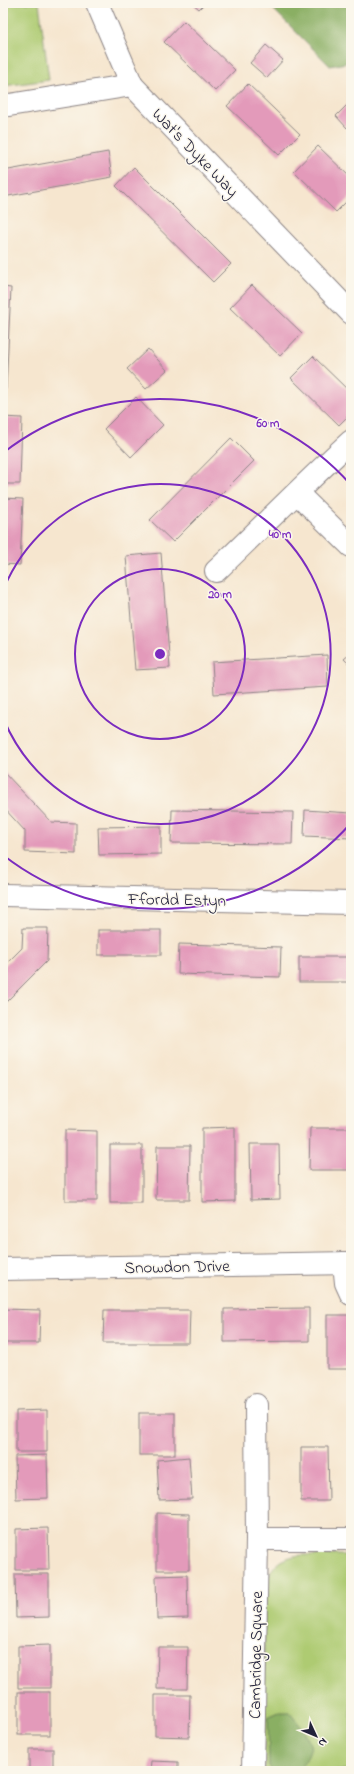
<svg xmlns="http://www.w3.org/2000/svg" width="354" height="1774" font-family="'Indie Flower',sans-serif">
	<rect width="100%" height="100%" fill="#fbf7ec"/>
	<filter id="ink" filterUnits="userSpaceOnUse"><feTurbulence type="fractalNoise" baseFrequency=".025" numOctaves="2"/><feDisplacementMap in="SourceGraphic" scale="8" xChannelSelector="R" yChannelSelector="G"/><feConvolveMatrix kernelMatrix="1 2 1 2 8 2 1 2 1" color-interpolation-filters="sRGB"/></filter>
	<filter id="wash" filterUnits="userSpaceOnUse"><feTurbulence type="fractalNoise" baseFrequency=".012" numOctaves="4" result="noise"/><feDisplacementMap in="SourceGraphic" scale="16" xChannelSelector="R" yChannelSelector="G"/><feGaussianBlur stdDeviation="0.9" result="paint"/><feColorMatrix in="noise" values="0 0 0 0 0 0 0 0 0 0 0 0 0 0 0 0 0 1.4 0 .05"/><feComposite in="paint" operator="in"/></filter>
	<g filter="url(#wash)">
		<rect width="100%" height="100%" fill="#f6e6cf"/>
		<g fill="#aecb72" stroke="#687656">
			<polygon points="3,3 39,3 49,80 3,86"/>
			<path d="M303,1555H351V1771H264V1588C271,1565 279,1557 303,1555Z"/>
		</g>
		<g fill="#8aaf64" stroke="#566850">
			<polygon points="267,3 351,3 351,62 330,66"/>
			<path d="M279,1712H289L303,1729L311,1746C303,1772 299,1771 273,1771L269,1766L268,1717Z"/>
		</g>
		<g id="blocks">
			<g fill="#e39aba">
				<polygon points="192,3 205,3 199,9"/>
				<polygon points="184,21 235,70 215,91 164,42"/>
				<polygon points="266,45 283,60 267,78 250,63"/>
				<polygon points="248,84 300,134 279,155 227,106"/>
				<polygon points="351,101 351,124 347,128 336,116"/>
				<polygon points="318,146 351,178 351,197 336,212 294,171"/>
				<polygon points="108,152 112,177 3,197 3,171"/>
				<polygon points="134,167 231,264 213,282 116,186"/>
				<polygon points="252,285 302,333 280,356 230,308"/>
				<polygon points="3,287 11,288 6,389 3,389"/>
				<polygon points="148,349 167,370 146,389 127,369"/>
				<polygon points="313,356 351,393 351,413 339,425 291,378"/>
				<polygon points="136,397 163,425 131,457 104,429"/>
				<polygon points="3,417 22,418 20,484 3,484"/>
				<polygon points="231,438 254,461 173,542 150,520"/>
				<polygon points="3,498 23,499 20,565 3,564"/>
				<polygon points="161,553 170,668 135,670 126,556"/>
				<polygon points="351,653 351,666 344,659"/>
				<polygon points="327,655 328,687 214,694 212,662"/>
				<polygon points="3,771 51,822 76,823 76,854 25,852 25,831 3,807"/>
				<polygon points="172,810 293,812 292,844 171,843"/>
				<polygon points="305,810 351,813 351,838 304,836"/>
				<polygon points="161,826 161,854 99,855 98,827"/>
				<polygon points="23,928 48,928 47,961 3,1005 3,967 22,948"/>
				<rect x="98" y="930" width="63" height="25"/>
				<polygon points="179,944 281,947 280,977 178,974"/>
				<rect x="299" y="957" width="52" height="25"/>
				<polygon points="235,1127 235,1201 202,1202 202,1128"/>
				<polygon points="310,1128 351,1128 351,1170 309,1170"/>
				<polygon points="65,1130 97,1131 97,1201 65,1201"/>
				<polygon points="250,1144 279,1144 280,1199 251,1200"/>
				<rect x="110" y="1145" width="32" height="58"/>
				<polygon points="157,1146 190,1146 189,1200 156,1200"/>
				<polygon points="309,1308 309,1341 224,1342 224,1309"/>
				<polygon points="3,1309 40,1310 39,1343 3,1343"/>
				<polygon points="104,1310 190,1310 189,1343 103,1343"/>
				<rect x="327" y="1315" width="24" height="54"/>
				<polygon points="47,1410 47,1452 16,1452 16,1411"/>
				<rect x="139" y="1413" width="36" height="42"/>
				<polygon points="301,1447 328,1447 329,1501 301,1501"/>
				<polygon points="47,1455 48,1498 16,1499 15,1456"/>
				<polygon points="189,1457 192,1499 159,1500 157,1460"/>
				<polygon points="157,1513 189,1514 189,1570 157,1570"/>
				<polygon points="48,1528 49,1570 16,1570 16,1529"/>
				<polygon points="15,1574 49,1574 49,1617 16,1618"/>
				<polygon points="187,1575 188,1618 157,1619 156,1576"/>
				<polygon points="50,1645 50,1688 18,1688 18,1646"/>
				<polygon points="158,1647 188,1647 187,1689 157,1689"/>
				<rect x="18" y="1692" width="32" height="43"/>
				<polygon points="155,1695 190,1695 189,1737 155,1736"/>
				<rect x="29" y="1749" width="24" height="22"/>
				<polygon points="151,1761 178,1762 178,1771 150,1771"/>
			</g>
		</g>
	</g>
	<g filter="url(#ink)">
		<use href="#blocks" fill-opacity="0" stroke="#8c8485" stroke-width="1"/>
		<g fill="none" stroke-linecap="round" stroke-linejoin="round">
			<g stroke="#8c8485" stroke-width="24">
				<g id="minor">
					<polyline points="97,3 132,85"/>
					<polyline points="3,106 132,85 351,313"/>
					<polyline points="297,493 351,546"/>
					<path d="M216,571C261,528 305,483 351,441"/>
					<polyline points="3,895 351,903"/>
					<polyline points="344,1263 346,1283 351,1294"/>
					<polyline points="3,1269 351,1263"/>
					<polyline points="257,1539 351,1539"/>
					<polyline points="253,1771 257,1539 256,1405"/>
				</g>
			</g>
			<use href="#minor" stroke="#fff" stroke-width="22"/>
		</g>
	</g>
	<g fill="none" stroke="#7b2cbf" stroke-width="2">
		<circle cx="160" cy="654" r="85"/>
		<path d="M4 588A170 170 0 1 1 4 720"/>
		<path d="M351 823A255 255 0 0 1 3 855M3 453A255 255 0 0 1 351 485"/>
	</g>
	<g text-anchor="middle" stroke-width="3" stroke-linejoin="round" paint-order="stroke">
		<g font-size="17" fill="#22223b" stroke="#fbf7ec">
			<text transform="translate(196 152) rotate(46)" y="6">Wat's Dyke Way</text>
			<text transform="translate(177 899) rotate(1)" y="6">Ffordd Estyn</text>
			<text transform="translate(177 1266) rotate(-1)" y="6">Snowdon Drive</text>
			<text transform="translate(255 1655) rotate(-89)" y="6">Cambridge Square</text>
		</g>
	</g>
	<circle cx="160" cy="654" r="6" fill="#7b2cbf" stroke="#fbf7ec" stroke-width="2"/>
	<g font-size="12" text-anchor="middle" font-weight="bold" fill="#7b2cbf" stroke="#fbf7ec" stroke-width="3" stroke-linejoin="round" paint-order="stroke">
		<text x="268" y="427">60 m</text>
		<text x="280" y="538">40 m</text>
		<text x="220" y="598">20 m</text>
	</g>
	<rect width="354" height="1774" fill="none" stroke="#fbf7ec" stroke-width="16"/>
	<g transform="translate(316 1736) rotate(134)" stroke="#fbf7ec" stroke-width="3" paint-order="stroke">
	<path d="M0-3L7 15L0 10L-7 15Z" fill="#22223b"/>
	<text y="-6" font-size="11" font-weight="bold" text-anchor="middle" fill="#22223b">N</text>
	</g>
</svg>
